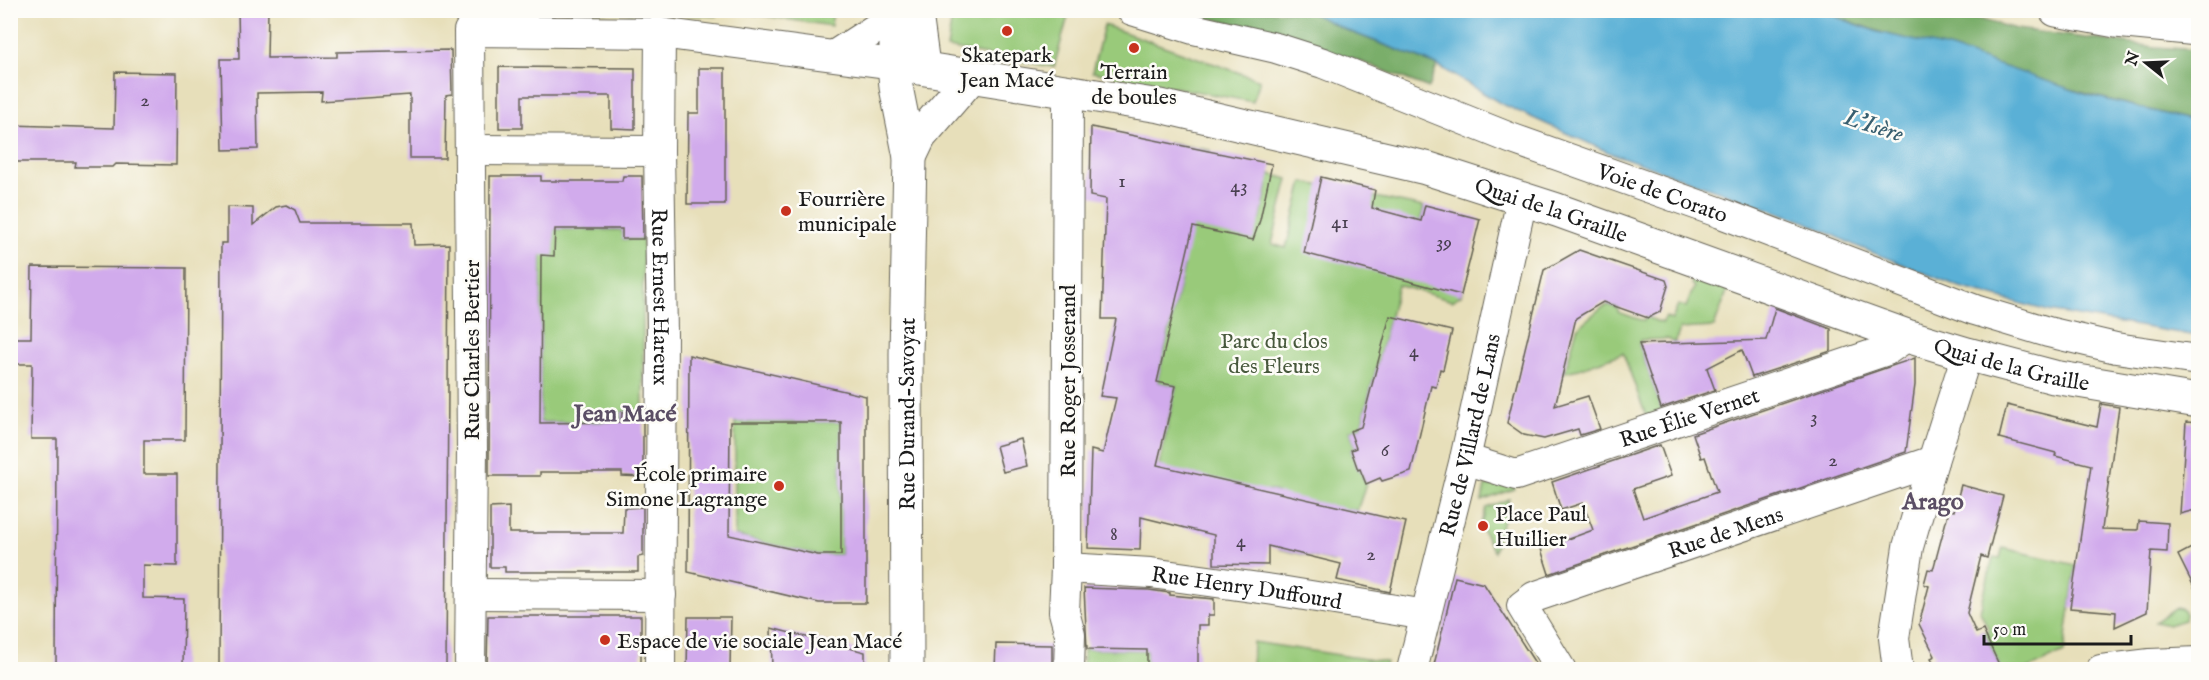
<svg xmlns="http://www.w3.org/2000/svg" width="2209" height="680" font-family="'IM FELL English',serif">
	<rect width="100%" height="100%" fill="#fdfcf7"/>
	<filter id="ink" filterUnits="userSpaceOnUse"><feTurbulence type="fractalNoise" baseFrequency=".0167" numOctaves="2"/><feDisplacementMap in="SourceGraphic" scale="12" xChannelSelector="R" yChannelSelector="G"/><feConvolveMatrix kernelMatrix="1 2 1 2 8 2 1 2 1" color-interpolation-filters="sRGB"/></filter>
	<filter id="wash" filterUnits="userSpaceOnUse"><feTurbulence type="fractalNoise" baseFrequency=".008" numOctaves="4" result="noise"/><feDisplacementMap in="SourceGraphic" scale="24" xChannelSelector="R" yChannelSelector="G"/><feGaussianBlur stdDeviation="1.35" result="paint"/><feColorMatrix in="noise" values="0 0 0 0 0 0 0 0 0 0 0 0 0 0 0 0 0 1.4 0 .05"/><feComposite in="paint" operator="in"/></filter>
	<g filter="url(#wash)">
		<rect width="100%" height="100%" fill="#e7dfba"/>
		<g fill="#99ca7a" stroke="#5a734b" stroke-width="1.5">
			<polygon points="725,10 833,10 833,11 831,26"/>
			<polygon points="1061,10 1069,13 1054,67 947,48 953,11"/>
			<polygon points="579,11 718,11 717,16"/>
			<polygon points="1104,25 1260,80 1253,102 1092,72"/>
			<polygon points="1169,143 1210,150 1195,213 1260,220 1270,174 1288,179 1272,244 1286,248 1303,182 1424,207 1410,261 1465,276 1461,295 1452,301 1398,285 1361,427 1350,431 1356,448 1351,450 1358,470 1360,469 1366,484 1357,511 1347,509 1334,562 1280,549 1275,531 1277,492 1268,490 1258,497 1159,466 1176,386 1157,382 1184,266 1165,266 1154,214"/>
			<polygon points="541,229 622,230 623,239 643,239 643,412 622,412 621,422 540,422"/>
			<polygon points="1696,274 1729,286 1714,327 1680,329 1675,343 1668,339 1641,340 1639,344 1662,410 1646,416 1623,353 1579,369 1565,372 1577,328 1601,308 1608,305 1618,308 1618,312 1644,321 1646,317 1662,323 1666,317 1672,320 1678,305 1686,307 1694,287 1691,284"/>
			<polygon points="735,422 841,422 841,555 818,555 735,536"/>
			<polygon points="1515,483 1514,489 1482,501 1485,486"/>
			<polygon points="1509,499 1494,552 1480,526 1486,508"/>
			<polygon points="2003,548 2076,565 2064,652 2029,669 2001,669 1984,633 1989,630 1980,611 1993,557 2000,558"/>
			<polygon points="2175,608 2182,609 2186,614 2184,620 2168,625 2155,622"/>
			<polygon points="1253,642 1386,662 1384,669 1252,669"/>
			<polygon points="1084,649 1147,650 1147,669 1083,670"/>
		</g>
		<g fill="#7aae6a" stroke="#4b6543" stroke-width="1.5">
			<polygon points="1174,11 1307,11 1351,32 1437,65 1429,88 1354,59 1246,26"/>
			<path d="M1820,11H1949L2016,29L2155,47L2198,50V122C2071,91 1943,56 1820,11Z"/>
		</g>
		<polygon fill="#5ab0d6" stroke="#3b6679" stroke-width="1.5" points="1307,11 1820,11 1878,32 1952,49 2085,94 2198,122 2198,336 2048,311 1960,287 1856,246 1806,222 1608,152 1500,103 1437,65 1351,32"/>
		<g id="blocks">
			<g fill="#d1abec" fill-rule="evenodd">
				<polygon points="238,10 268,10 267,58 337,57 337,52 451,50 452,94 446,95 445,158 410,158 410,95 321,101 322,92 257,93 258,149 223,150 221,59 239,59"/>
				<polygon points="499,67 635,68 635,129 611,128 611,96 522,96 522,128 499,128"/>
				<polygon points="699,68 725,68 725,204 687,204 688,113 699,113"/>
				<polygon points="115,72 177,73 176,165 116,164 113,167 75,167 76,162 10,162 10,125 114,128"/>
				<polygon points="1091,127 1272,164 1260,220 1253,240 1193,227 1157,382 1176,386 1157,465 1406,522 1390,592 1337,580 1341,564 1268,546 1268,565 1214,564 1214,535 1141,517 1140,550 1088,548 1091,450 1103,453 1116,398 1100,396 1116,319 1102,319 1106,199 1090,196"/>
				<polygon points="490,176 541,176 541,181 622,181 623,176 642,176 643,239 622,239 622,229 555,229 554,256 541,255 540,423 621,422 622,412 643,412 643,477 622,476 622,472 540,472 540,476 489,476"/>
				<polygon points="1321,177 1375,190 1372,208 1421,221 1425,205 1480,219 1461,295 1304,253"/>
				<polygon points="286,205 295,210 300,223 413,223 414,245 449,244 446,669 219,669 221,243 227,243 227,207 253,208 253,225 276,207"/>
				<polygon points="1579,250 1666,280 1668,286 1660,312 1648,318 1603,302 1576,318 1555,406 1588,396 1600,429 1580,435 1578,429 1544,439 1524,435 1507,423 1544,270"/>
				<polygon points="32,267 186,268 185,440 144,440 144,474 177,474 177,566 143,565 143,598 184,599 183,669 56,669 57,439 31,439 32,364 10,364 10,338 31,338"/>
				<polygon points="1775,308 1831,329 1831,351 1752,377 1742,350 1707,368 1715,390 1661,408 1639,344 1766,340"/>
				<polygon points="1390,316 1452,331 1443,370 1440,369 1436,387 1431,386 1411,472 1382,481 1380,478 1366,484 1360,469 1358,470 1351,450 1356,448 1350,431 1361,427"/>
				<path d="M689,355L866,396V603H819L688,572ZM730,422H841V555H818L729,535Z"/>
				<polygon points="1915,358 1915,385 1906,452 1549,574 1541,549 1593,530 1583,503 1561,510 1552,482 1660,445 1671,476 1633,489 1643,518 1717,492 1705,457 1701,458 1693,434"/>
				<polygon points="2101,404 2119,407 2102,529 2138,530 2139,521 2168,523 2167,552 2151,551 2147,612 2115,627 2116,612 2070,608 2091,465 2055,456 2056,453 1999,438 2007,405 2097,427"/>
				<polygon points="2186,422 2199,423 2199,509 2180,514"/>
				<polygon points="1021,439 1027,466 1003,472 996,446"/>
				<polygon points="1961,485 2003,496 1987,558 1981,556 1967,613 1976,633 1983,630 2001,669 1937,669 1931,658 1935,656 1919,624 1929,586 1924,584 1928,569 1933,570 1949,510 1954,511"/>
				<polygon points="509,507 509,533 623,533 624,508 643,507 643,556 638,557 638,572 505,572 505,567 490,567 490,508"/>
				<polygon points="2199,544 2199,597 2178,555"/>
				<polygon points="1455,577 1484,584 1539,669 1433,669"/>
				<polygon points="1084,588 1149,590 1170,593 1170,595 1214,599 1214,615 1208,615 1208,625 1198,625 1198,669 1147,669 1147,650 1087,649"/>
				<polygon points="488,616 641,616 641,668 487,668"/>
				<polygon points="688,617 731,617 730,669 687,669"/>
				<polygon points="771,628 865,652 865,669 772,669"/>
				<polygon points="996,644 1052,645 1052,669 995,669"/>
			</g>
		</g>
	</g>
	<g filter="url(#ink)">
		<use href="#blocks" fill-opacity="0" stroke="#636053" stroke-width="1.5"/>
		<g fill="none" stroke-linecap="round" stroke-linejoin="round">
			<g stroke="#636053" stroke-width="32">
				<g id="minor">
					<polyline points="917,10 925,69"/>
					<path id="s1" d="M1132,10L1193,29L1276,48L1323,63L1510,138L1721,213L1975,310L2048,332L2116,348L2198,360"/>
					<path id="s2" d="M660,33L659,151L662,334L660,670"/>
					<polyline points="835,55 900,13"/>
					<polyline points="1068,91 1066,568 1064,612 1070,634 1069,670"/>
					<polyline points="470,150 659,151"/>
					<path id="s3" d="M1465,459L1516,475L1887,350L1907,336"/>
					<path id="s4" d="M1066,568L1151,573L1274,590L1426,615"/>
					<polyline points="471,594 661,595"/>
					<path d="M470,670L472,449L469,31L660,33L894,64C895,46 893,27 901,10"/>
					<path id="s5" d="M1412,670L1465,459L1522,199"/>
					<path id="s6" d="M1561,670L1522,606L1534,597L1933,461"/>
					<polyline points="1898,670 1894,638 1908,547 1933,461 1967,354"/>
					<polyline points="2101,670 2150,664 2198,662"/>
				</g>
			</g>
			<g stroke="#636053" stroke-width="35">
				<g id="major">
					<polyline points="910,157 920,136 971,77"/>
					<path id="s7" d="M907,670L906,354L910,157L896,87L894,64L1160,106L1426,168L1557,210L1907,336L1967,354L2054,377L2198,401"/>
				</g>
			</g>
			<g stroke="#636053" stroke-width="35">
				<polyline id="highway" points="2056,10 2116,21 2198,29"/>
			</g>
			<use href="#minor" stroke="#fff" stroke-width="30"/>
			<use href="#major" stroke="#fff" stroke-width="33"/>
			<use href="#highway" stroke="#fff" stroke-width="33"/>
		</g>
	</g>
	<g fill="#c8321e" stroke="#fdfcf7" stroke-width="2">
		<circle cx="1007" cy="31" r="6"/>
		<circle cx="1134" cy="48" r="6"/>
		<circle cx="786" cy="211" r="6"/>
		<circle cx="779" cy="486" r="6"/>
		<circle cx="1483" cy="526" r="6"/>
		<circle cx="605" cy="640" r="6"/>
	</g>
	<g text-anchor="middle" stroke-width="5" stroke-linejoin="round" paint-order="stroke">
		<g font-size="20" fill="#494050">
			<text x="145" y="106">2</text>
			<text x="1122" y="187">1</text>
			<text x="1239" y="192">43</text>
			<text x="1340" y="228">41</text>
			<text x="1444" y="248">39</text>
			<text x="1414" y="357">4</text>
			<text x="1814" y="423">3</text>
			<text x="1385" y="456">6</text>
			<text x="1833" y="466">2</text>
			<text x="1114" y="540">8</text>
			<text x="1241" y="547">4</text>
			<text x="1371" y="560">2</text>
		</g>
		<g font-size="22" fill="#1c1c1c" stroke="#fdfcf7" text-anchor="start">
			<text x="1007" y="62" text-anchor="middle">Skatepark<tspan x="1007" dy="25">Jean Macé</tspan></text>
			<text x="1134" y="79" text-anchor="middle">Terrain<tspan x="1134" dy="25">de boules</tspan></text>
			<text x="798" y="206">Fourrière<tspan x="798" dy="25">municipale</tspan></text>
			<text x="767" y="481" text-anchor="end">École primaire<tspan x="767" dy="25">Simone Lagrange</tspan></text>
			<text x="1495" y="521">Place Paul<tspan x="1495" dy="25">Huillier</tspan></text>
			<text x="617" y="648">Espace de vie sociale Jean Macé</text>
		</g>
		<g font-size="22" fill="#1c1c1c" stroke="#fdfcf7">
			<text dy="8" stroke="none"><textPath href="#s1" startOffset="562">Voie de Corato</textPath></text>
			<text dy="8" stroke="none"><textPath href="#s7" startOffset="1282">Quai de la Graille</textPath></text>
			<text dy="8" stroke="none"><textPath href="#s2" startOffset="264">Rue Ernest Hareux</textPath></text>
			<text transform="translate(471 350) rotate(-90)" y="8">Rue Charles Bertier</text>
			<text dy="8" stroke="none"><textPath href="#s7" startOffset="1768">Quai de la Graille</textPath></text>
			<text transform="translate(1067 381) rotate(-90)" y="8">Rue Roger Josserand</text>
			<text dy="8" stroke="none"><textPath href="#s7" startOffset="256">Rue Durand-Savoyat</textPath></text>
			<text dy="8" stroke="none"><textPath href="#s3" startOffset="236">Rue Élie Vernet</textPath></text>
			<text dy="8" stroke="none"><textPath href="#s5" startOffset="242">Rue de Villard de Lans</textPath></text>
			<text dy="8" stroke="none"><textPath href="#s6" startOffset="292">Rue de Mens</textPath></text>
			<text dy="8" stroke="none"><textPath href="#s4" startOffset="182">Rue Henry Duffourd</textPath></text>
		</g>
		<g font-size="22" fill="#48593d" stroke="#fdfcf7">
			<text x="1274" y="348">Parc du clos<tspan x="1274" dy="25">des Fleurs</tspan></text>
		</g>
		<g font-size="24" font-style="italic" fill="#385f70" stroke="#fdfcf7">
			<text transform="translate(1874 125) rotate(18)" y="8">L'Isère</text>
		</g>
		<g font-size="24" font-weight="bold" fill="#5b4e65" stroke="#fdfcf7">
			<text x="625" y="421">Jean Macé</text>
			<text x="1933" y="509">Arago</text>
		</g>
	</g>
	<rect width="2209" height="680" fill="none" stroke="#fdfcf7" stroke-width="36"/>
	<g transform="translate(2146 63) rotate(288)" stroke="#fdfcf7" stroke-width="4.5" paint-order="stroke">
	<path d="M0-4.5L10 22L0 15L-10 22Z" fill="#1c1c1c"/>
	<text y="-9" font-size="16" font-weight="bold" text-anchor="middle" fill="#1c1c1c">N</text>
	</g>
	<path d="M1984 635v9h147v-9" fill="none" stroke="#1c1c1c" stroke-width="3"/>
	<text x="1993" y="635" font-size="18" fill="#1c1c1c" stroke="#fdfcf7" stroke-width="4.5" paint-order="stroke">50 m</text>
</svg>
